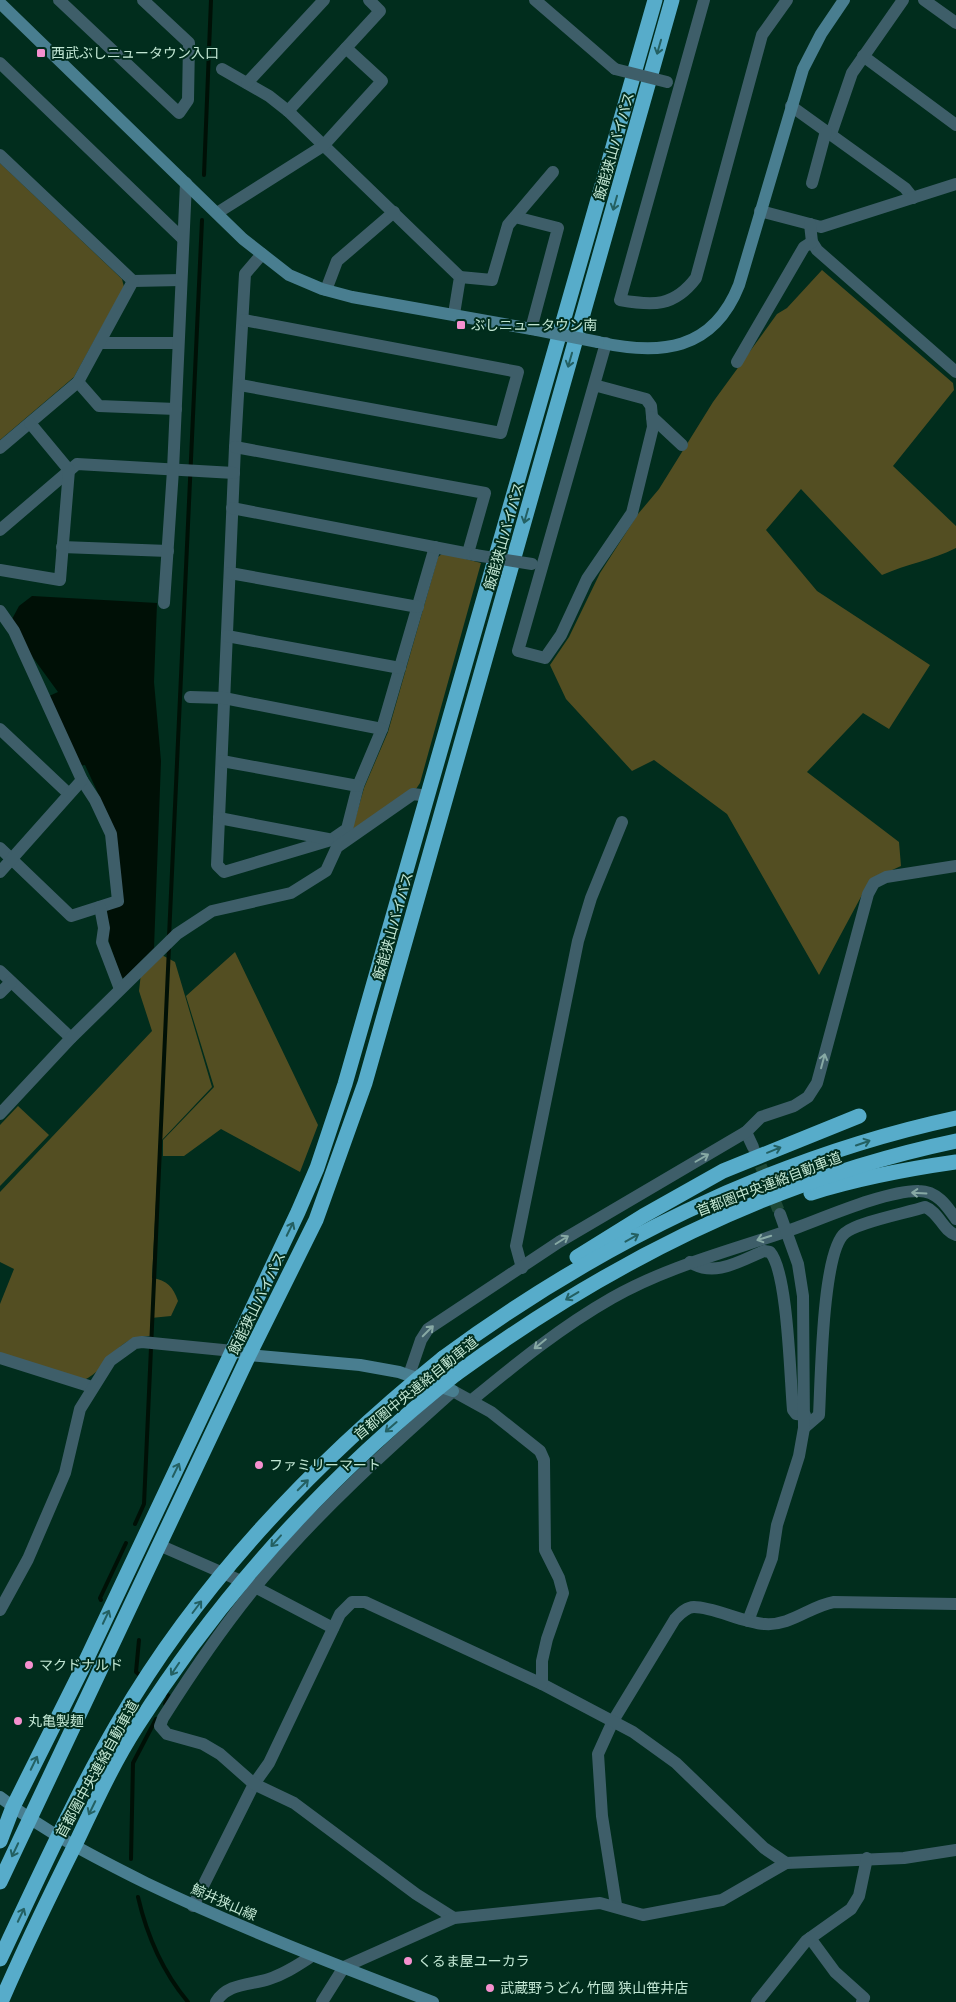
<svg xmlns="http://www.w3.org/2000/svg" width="956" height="2002" font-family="Signika,'Noto Sans JP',sans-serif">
	<rect width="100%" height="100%" fill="#012d1d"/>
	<g fill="#534e22">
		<polygon points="0,163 122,279 124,287 74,377 0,440"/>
		<path d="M822,270L953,383L954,390L893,466L956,526V548C932,560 907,564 882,575L801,489L766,530L817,591L930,665L889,729L863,713L807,772L899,842L901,866L870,880L819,975L727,814L654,760L632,771L566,699L550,665L569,637L600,573L638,514L659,489L713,402L777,314L787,308Z"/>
		<polygon points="443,553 481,563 420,783 416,789 352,830 364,788 388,732 438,557"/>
		<polygon points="235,952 318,1125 300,1172 221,1129 184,1156 163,1156 163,1140 214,1087 186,996"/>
		<path d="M160,954L175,962L212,1087L159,1143L152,1278C167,1280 173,1287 178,1301L171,1316L151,1318L150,1336C115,1335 109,1369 84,1380L0,1353V1304L14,1269L0,1262V1192L152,1031L139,991L141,973Z"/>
		<polygon points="18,1106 49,1135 0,1186 0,1125"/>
	</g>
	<polygon fill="#001006" points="32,596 157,603 154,682 161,761 154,948 124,978 121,977 108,939 107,910 124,903 116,860 115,830 85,765 78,766 47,697 58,692 26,648 11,621 19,606"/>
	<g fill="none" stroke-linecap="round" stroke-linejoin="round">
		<g stroke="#001006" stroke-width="4">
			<polyline points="204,175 211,0"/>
			<polyline points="169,937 202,220"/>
			<polyline points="135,1524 144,1504 169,947"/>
			<polyline points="101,1600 100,1598 126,1543"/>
			<polyline points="139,1640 136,1672 142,1677"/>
			<polyline points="164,1692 169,1696 165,1704"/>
			<polyline points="131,1859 133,1763 156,1719"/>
			<path d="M138,1897C147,1936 162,1971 188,2002"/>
		</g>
		<polyline stroke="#1e4938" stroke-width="12" stroke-dasharray="12 6" stroke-linecap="butt" points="754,1149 780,1214"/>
		<g stroke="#3e5e69" stroke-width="12">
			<polyline points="59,0 179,113 188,100 189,43 143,0"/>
			<polyline points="535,0 615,69"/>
			<path d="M704,0L620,300C653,306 674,307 696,278L762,35L787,0"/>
			<polyline points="924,0 956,23"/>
			<polyline points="863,56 956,125"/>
			<polyline points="0,63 183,239"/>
			<polyline points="222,69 269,96 288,111 460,277 454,314"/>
			<polyline points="247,83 324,0"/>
			<polyline points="791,106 905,188 913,198"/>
			<polyline points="288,111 380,11 369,0"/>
			<polyline points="831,134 852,73 903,0"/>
			<polyline points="0,155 133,281 181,280"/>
			<polyline points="812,183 826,131"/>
			<polyline points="760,211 821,227 956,184"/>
			<polyline points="217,213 323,146 382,81 346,48"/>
			<polyline points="515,217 558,228 531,329"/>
			<polyline points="810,224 812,242 817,250 956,372"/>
			<polyline points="262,254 245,274 235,447 217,865 224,872 331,840 347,829 358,786 382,729 435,547"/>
			<polyline points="460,277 492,280 508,225 553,172"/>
			<polyline points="326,290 337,261 394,212"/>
			<polyline points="101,343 177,343"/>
			<polyline points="737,362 804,247 812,242"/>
			<polyline points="78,382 99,406 176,409"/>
			<polyline points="240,385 501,433 518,372 244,320"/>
			<polyline points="594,385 646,399 651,406 653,427 632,513 587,579 561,635 545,658 518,651 606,343"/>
			<polyline points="652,417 682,445"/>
			<polyline points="235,447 485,493 468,553"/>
			<polyline points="0,448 78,382 133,281"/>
			<polyline points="232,508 475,555"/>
			<polyline points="0,530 77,464 234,473"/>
			<polyline points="62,547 168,551"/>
			<polyline points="0,570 60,580 69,470 30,423"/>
			<polyline points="230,573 418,607"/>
			<polyline points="164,603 173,470 186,183"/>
			<polyline points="0,611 14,631 82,780 95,800 111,834 118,901 71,916 0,848"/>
			<polyline points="227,636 400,668"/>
			<polyline points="190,697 224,698 382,729"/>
			<polyline points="0,729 69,794"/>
			<polyline points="222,761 358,786"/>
			<polyline points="219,818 328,839"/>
			<polyline points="0,872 82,780"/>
			<polyline points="100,907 104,928 102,942 120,989"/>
			<polyline points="0,971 71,1038"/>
			<polyline points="0,993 11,982"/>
			<polyline points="0,1114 71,1038 177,934 212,911 291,893 326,871 337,847 413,794 428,796"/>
			<polyline points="746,1132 753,1147"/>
			<path d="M690,1262C714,1278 740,1261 764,1251L770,1252C788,1272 790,1379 793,1410L796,1414L805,1415"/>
			<polyline points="522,1268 516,1246 578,941 591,898 622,822"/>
			<polyline points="0,1358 92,1387"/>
			<polyline points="409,1375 421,1340 428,1329 559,1242 746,1132 761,1117 794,1106 808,1097 817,1083 868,894 874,883 886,877 956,866"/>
			<path d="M472,1400C517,1363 561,1327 612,1298C670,1265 734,1250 796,1228C826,1217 888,1190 919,1191C937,1191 947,1206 956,1219"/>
			<path d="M804,1428L819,1415C821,1381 822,1251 845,1233C858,1222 907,1213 925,1207C939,1212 943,1231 956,1235"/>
			<polyline points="159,1545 255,1587 333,1628"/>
			<polyline points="0,1610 28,1559 65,1473 80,1409 110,1361 135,1343 142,1342 233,1351"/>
			<polyline points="748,1621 772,1558 777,1525 799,1456 804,1428 803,1296 798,1264 780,1214"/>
			<path d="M616,1905L602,1816L598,1754L613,1721L675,1619C680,1614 686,1607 694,1607C714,1607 743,1623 765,1624C791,1626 810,1606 834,1602L956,1604"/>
			<polyline points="193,1906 254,1784 269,1763 340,1614 352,1602 365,1602 542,1684 633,1732 676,1763 764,1848 786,1863 904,1858 956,1850"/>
			<path d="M454,1918L416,1894L294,1803L254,1784L220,1754L203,1744L167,1734L160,1726L163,1718C194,1669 226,1622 263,1578C320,1510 387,1450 453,1391L491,1412L540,1451L544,1460L545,1550L559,1578L563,1593L547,1639L542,1661V1684"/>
			<polyline points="810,1938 835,1972 864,1998 862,2002"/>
			<path d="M216,2002C227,1983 251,1985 269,1979C285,1974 298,1965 312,1956"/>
			<polyline points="322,2002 344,1967 454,1918 600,1903 643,1915 722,1900 786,1863"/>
			<polyline points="757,2002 806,1941 851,1909 859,1896 867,1858"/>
		</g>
		<g stroke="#497e90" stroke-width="12">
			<polyline points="0,3 243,239 289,275 322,289 352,297 537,330"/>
			<path d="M598,342C660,356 713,351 739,285L803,69L821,34L844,0"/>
			<polyline points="233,1351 249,1355 360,1365 399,1372 453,1391"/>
			<path d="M0,1797C45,1832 96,1858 146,1883C240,1928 336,1965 433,2002"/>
		</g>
		<g stroke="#57acca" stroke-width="15">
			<path d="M811,1193C859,1178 907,1169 956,1162"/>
			<polyline points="577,1257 643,1216 723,1171 859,1116"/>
			<path d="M443,1358C595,1246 770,1158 956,1118"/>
			<path d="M456,1374C605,1265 774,1179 956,1141"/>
			<polyline points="0,1841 13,1807 81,1671 298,1212 317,1168 345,1084 655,0"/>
			<polyline points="0,1882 249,1355 316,1220 365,1083 672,0"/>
		</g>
		<g stroke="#3e5e69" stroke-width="12">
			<polyline points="615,69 667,82"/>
			<polyline points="475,555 532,564"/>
		</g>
		<polyline stroke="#497e90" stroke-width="12" points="537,330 598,342"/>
		<g stroke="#57acca" stroke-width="15">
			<path d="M0,1959C38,1879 74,1798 119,1721C201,1580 317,1460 443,1358"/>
			<path d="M1,2002C24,1949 49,1897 75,1845C94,1805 113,1763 137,1726C224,1589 329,1475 456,1374"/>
		</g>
	</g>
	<defs><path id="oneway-shaft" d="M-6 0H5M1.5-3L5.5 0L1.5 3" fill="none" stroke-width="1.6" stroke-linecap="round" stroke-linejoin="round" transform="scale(1.25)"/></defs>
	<g stroke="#236062">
		<use href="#oneway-shaft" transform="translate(659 47) rotate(106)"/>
		<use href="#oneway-shaft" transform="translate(615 203) rotate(106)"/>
		<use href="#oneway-shaft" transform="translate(570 360) rotate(106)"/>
		<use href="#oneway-shaft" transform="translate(526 516) rotate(106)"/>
		<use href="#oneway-shaft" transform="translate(863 1143) rotate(-19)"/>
		<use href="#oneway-shaft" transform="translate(774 1150) rotate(-22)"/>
		<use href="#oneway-shaft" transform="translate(290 1229) rotate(-64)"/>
		<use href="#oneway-shaft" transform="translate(632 1238) rotate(-29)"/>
		<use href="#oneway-shaft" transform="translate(572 1296) rotate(149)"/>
		<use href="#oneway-shaft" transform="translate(391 1427) rotate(139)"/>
		<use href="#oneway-shaft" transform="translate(176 1470) rotate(-64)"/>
		<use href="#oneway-shaft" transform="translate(303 1485) rotate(-45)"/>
		<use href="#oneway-shaft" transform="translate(276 1541) rotate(132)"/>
		<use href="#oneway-shaft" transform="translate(197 1607) rotate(-53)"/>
		<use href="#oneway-shaft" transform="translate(106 1617) rotate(-65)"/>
		<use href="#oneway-shaft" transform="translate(175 1669) rotate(124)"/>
		<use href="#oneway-shaft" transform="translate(34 1763) rotate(-64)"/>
		<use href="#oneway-shaft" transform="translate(92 1808) rotate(116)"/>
		<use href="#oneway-shaft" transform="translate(15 1850) rotate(115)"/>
		<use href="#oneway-shaft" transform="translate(21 1915) rotate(-65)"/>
	</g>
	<g stroke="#87a9a4">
		<use href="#oneway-shaft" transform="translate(823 1061) rotate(-75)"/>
		<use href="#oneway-shaft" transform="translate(702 1158) rotate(-30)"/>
		<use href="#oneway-shaft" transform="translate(919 1193) rotate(-177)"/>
		<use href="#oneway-shaft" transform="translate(764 1238) rotate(163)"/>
		<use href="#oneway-shaft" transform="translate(562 1240) rotate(-32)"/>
		<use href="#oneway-shaft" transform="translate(428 1331) rotate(-45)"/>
		<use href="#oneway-shaft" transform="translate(540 1344) rotate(141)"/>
	</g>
	<g fill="#f690cf" stroke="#012d1d" stroke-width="2">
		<rect x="36" y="48" width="10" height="10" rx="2.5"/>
		<rect x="456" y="320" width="10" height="10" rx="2.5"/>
		<circle cx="259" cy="1465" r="5"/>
		<circle cx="29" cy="1665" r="5"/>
		<circle cx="18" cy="1721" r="5"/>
		<circle cx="408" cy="1961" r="5"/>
		<circle cx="490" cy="1988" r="5"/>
	</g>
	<g text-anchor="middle" stroke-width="4" stroke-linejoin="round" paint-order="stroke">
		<g font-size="14" fill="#c2e7d4" stroke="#012d1d" text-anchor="start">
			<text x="51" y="58">西武ぶしニュータウン入口</text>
			<text x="471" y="330">ぶしニュータウン南</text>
			<text x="269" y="1470">ファミリーマート</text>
			<text x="39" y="1670">マクドナルド</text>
			<text x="28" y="1726">丸亀製麺</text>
			<text x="418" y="1966">くるま屋ユーカラ</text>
			<text x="500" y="1993">武蔵野うどん 竹國 狭山笹井店</text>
		</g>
		<g font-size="14" fill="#c2e7d4" stroke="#012d1d">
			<text transform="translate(614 146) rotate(-74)" y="5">飯能狭山バイパス</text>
			<text transform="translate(504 536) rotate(-74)" y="5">飯能狭山バイパス</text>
			<text transform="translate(393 926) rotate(-74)" y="5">飯能狭山バイパス</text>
			<text transform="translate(769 1184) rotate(-21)" y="5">首都圏中央連絡自動車道</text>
			<text transform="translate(257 1303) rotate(-64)" y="5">飯能狭山バイパス</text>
			<text transform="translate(416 1388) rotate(-39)" y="5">首都圏中央連絡自動車道</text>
			<text transform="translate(97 1769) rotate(-61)" y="5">首都圏中央連絡自動車道</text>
			<text transform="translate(224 1902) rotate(24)" y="5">鯨井狭山線</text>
		</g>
	</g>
</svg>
